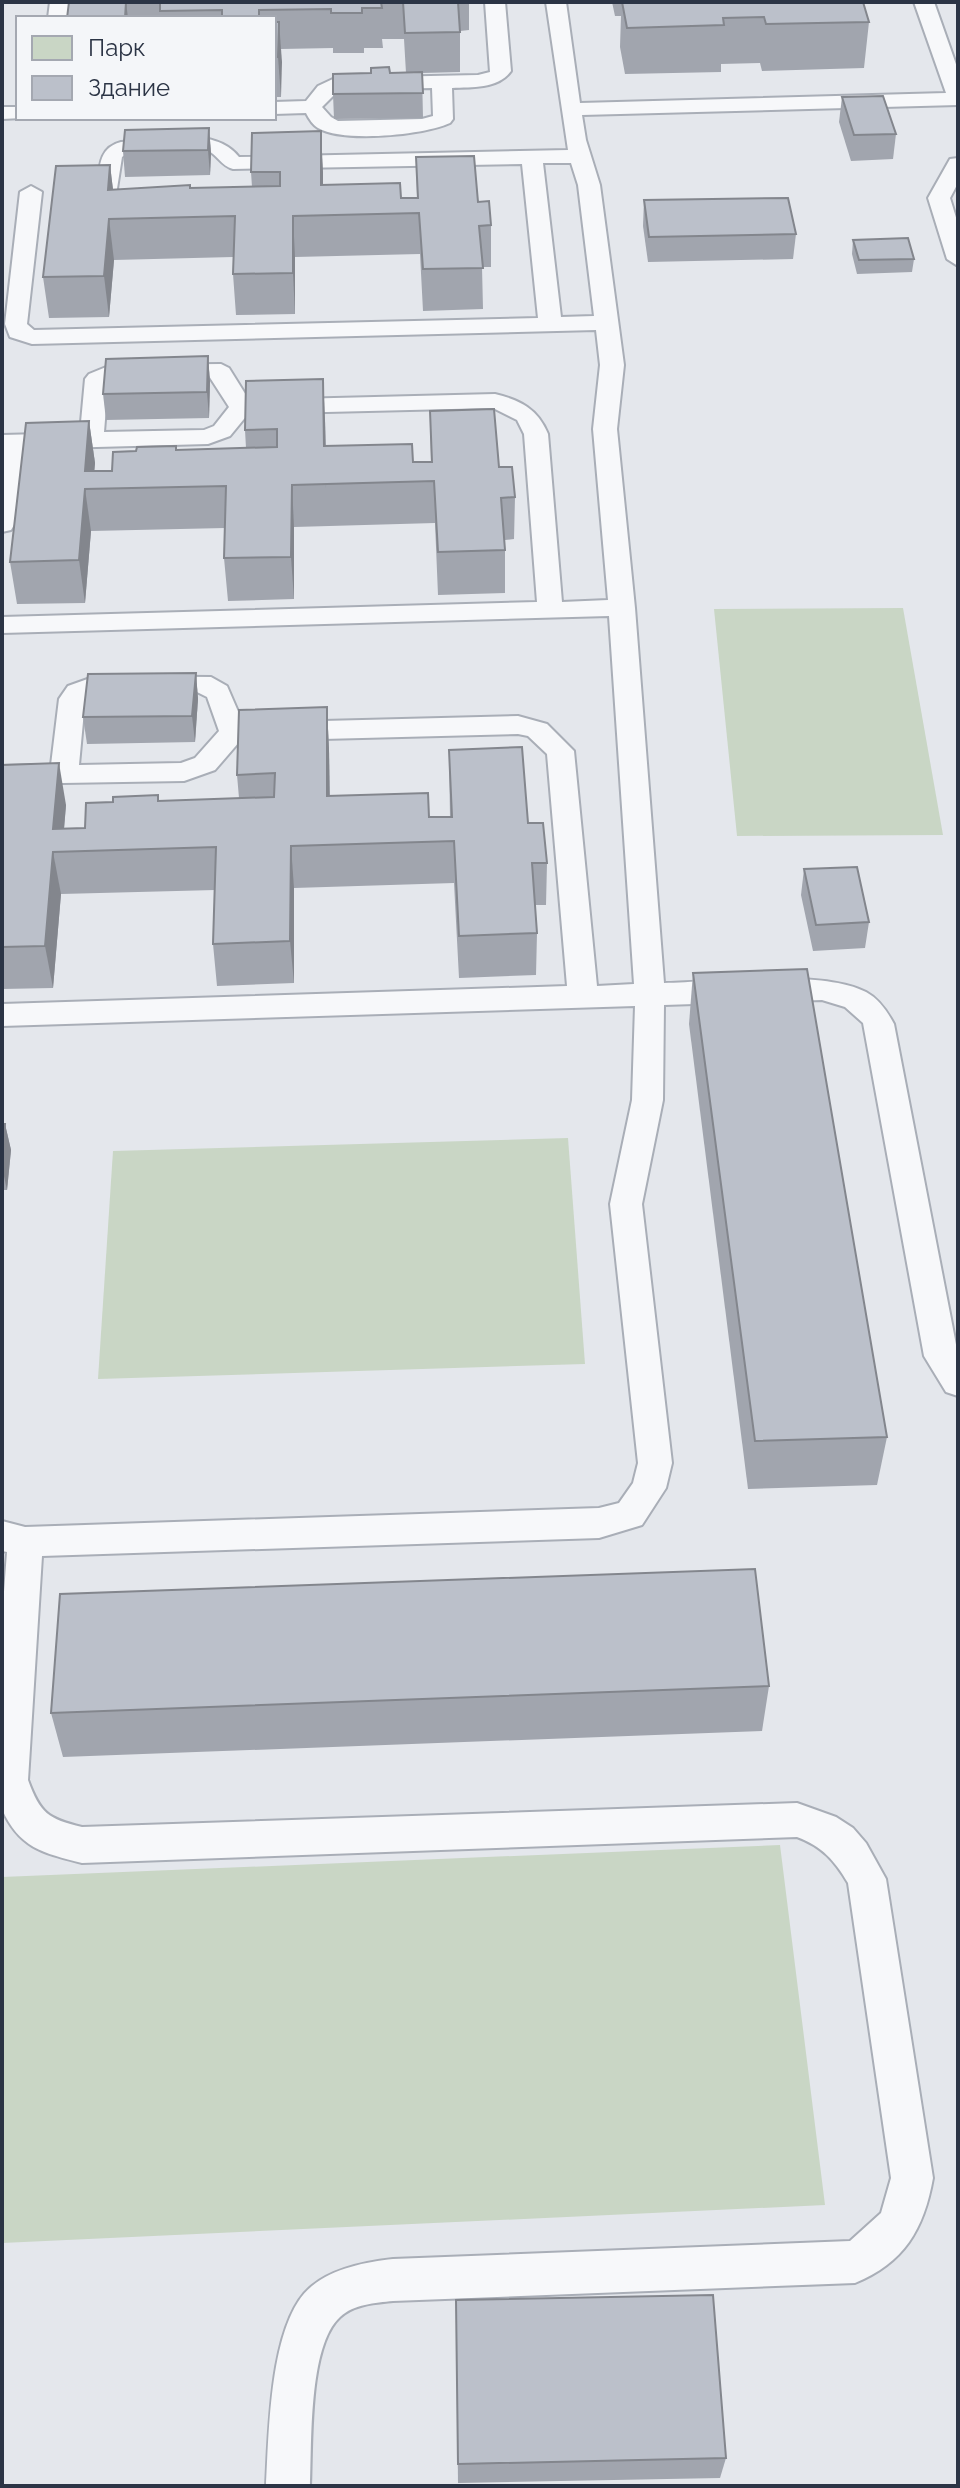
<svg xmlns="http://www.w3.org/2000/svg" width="960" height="2488" font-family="Raleway,sans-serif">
	<rect width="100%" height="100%" fill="#e4e7ec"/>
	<g fill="#c9d6c5">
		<polygon points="903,608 943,835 737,836 714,609"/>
		<polygon points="568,1138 585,1364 98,1379 113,1151"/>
		<polygon points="780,1845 825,2205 2,2243 2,1877"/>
	</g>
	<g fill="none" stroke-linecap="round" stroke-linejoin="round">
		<g stroke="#a9aeb7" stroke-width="4">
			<g id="service">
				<polygon points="50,2 70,2 68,18 48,18"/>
				<path d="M485,2H505L511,71C498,89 473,87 452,88L453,119L450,123C424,135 344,143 318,128C313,125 309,119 306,113L274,114V102L306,101L318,86L335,78L478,75L490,72ZM432,88L433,116L422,119L338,121L331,117L322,107L339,90Z"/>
				<path d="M546,2H566L580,103L946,93L914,2H934L958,70V105L582,115L586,140L600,185L624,365L617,429L635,608L664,983C716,982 822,969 866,992C879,999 887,1011 894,1024L958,1355V1396L946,1392L924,1356L863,1023L845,1007L822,1000L664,1005L663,1100L642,1204L672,1463L666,1488L642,1525L599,1538L42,1556L28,1780C40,1813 48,1819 82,1827L797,1803L836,1817L853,1828L866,1843L886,1879L933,2178C924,2229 904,2263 855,2283L393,2301C375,2303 354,2304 340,2317C308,2346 312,2444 310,2486H266C269,2435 269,2320 312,2286C334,2268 366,2262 393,2259L850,2241L881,2213L891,2178L848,1883C835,1861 822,1846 797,1837L82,1863C43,1853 19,1848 2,1809V1618L7,1552L2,1551V1521L25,1527L599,1508L619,1503L633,1483L638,1463L610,1204L632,1100L635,1006L2,1026V1004L567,986L547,754L528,736L518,734L240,741L215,770L184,781L2,784V766L51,765L59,699L68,686L96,676L211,677L227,686L243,723L518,716L547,724L574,751L597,986L634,984L609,616L2,633V617L537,602L524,434L517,420L493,408L248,414L230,436L208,444L23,449L14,525L11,530L2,532V435L80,433L85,379L89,374L111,365L221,364L229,368L249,400L495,394C520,400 538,409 548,434L562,602L608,600L593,429L600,365L596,330L32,344L10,337L5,324L20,192L31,186L42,192L27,324L34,330L538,318L522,164L233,169C221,166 218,155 207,150L126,154L122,157L116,195H100L97,190C100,170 97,148 121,142C157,140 214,125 239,157L568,150ZM543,163H571L578,185L594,316L561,317ZM209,376L229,407L214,426L204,430L104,432L108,382L115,379ZM100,692H197L207,697L219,731L195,758L181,763L79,765L85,700Z"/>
				<polygon points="2,107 18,107 18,118 23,118 2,119"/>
				<polygon points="958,158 958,183 950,198 958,224 958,266 947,259 928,198 950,159"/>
			</g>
		</g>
		<use href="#service" fill="#f7f8fa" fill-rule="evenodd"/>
	</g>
	<g fill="#a1a5ae">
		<polygon points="69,2 469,2 469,30 460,31 460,72 422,73 423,118 334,119 333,94 390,73 406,73 404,39 382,39 383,48 364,48 364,53 333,53 333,48 281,49 281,97 274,97 274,18 67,18"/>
		<polygon points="612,2 863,2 869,22 864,68 762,71 760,63 721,64 721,72 625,74 620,47 621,16 615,16"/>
		<polygon points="842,97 896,134 893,159 851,161 839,122"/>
		<polygon points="209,128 211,153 210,175 125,177 123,151"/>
		<polygon points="321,131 323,185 401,198 417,198 416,157 478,202 491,225 491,267 482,267 483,309 423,311 420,254 295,257 295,314 236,315 233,274 233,257 114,260 109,317 49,318 43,277 110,165 113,190 252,187 251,172"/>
		<polygon points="644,200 796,234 793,259 648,262 643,226"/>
		<polygon points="853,240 914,259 912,272 857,274 852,254"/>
		<polygon points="208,356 210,382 209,418 106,420 103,394"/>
		<polygon points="430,411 499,467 515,497 514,539 505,540 505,593 438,595 435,523 294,527 294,599 228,601 224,558 225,528 91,531 85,603 17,604 10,562 89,421 95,463 94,471 112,471 136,451 176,446 177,450 246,448 245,430 325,420 326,446 413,462 431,462"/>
		<polygon points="196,673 198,699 195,742 87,744 83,717"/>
		<polygon points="327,707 329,750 330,796 429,817 450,817 449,750 528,823 547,863 546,905 535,905 537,933 536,975 459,978 454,883 294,888 294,983 217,986 213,944 215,890 61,894 53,988 2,989 2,765 66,805 64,829 85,828 159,801 239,798 237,775"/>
		<polygon points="804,869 869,922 865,948 813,951 801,895"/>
		<polygon points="693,973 887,1437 877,1485 748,1489 689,1024"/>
		<polygon points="2,1124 5,1124 11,1150 7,1190 2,1190"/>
		<polygon points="769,1686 762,1731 63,1757 51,1713"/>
		<polygon points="456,2300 726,2458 720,2478 458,2483"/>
	</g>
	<g fill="#83868d">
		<polygon points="126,2 128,18 125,18"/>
		<polygon points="279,22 282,62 281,97 278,57"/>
		<polygon points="209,128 211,153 210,175 208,150"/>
		<polygon points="321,131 323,172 323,215 321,185"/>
		<polygon points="110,165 115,206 108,190"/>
		<polygon points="293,216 295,257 295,314 293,273"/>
		<polygon points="109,219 114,260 109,317 104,276"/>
		<polygon points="208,356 210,382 209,418 207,392"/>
		<polygon points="323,379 325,420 326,488 324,446"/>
		<polygon points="89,421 95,463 93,489 85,471"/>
		<polygon points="292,485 294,527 294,599 291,557"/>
		<polygon points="85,489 91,531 85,603 79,560"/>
		<polygon points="196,673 198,699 195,742 192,716"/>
		<polygon points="327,707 329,750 330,838 327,796"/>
		<polygon points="59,763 66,805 62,852 53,829"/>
		<polygon points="291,846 294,888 294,983 290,941"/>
		<polygon points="53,852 61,894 53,988 45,946"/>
		<polygon points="5,1124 11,1150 7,1190 2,1167"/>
	</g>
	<g fill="#bbc0ca" stroke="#83868d" stroke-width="2">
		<polygon points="69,2 126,2 125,18 67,18"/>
		<polygon points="160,2 381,2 382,8 362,8 362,13 331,13 331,9 259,10 259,18 222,18 222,10 160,11"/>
		<polygon points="403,2 458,2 460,32 405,33"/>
		<polygon points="622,2 863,2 869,22 766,24 764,17 723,18 724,25 627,28"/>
		<polygon points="274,22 279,22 278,57 274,57"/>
		<polygon points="389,67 390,73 422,72 423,93 333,94 333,74 371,73 371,68"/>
		<polygon points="883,96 896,134 854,135 842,97"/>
		<polygon points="209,128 208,150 123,151 125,130"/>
		<polygon points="321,131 321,185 400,183 401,198 418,198 416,157 474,156 478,202 489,201 491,225 479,226 483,268 423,269 419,213 293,216 293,273 233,274 235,216 109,219 104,276 43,277 56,166 110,165 108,190 190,185 190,188 280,186 280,172 251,172 252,133"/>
		<polygon points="788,198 796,234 649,237 644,200"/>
		<polygon points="908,238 914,259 859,260 853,240"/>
		<polygon points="208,356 207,392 103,394 106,359"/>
		<polygon points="323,379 324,446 412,444 413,462 432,462 430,411 494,409 499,467 512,467 515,497 501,498 505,550 438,552 434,481 292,485 291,557 224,558 226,486 85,489 79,560 10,562 26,423 89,421 85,471 112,471 113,452 136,451 137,447 176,446 176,450 277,447 277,429 245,430 246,381"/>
		<polygon points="196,673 192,716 83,717 88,674"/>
		<polygon points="327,707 327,796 428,793 429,817 452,817 449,750 522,747 528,823 543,823 547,863 532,863 537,933 459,936 454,841 291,846 290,941 213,944 216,847 53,852 45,946 2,947 2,765 59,763 53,829 85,828 86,803 113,802 113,797 158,795 158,801 274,797 275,773 237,775 239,710"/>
		<polygon points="857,867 869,922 816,925 804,869"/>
		<polygon points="807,969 887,1437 755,1441 693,973"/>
		<polygon points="2,1124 5,1124 2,1160"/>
		<polygon points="755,1569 769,1686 51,1713 60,1594"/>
		<polygon points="713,2295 726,2458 458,2464 456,2300"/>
	</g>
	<rect width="960" height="2488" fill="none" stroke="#2b3445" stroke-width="8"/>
	<rect x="16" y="16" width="260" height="104" fill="#f4f6f9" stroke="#a4a8b1" stroke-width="2"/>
	<rect x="32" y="36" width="40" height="24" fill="#c9d6c5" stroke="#a4a8b1" stroke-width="2"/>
	<text x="88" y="56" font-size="24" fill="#2b3445">Парк</text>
	<rect x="32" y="76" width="40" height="24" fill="#bbc0ca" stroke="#a4a8b1" stroke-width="2"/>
	<text x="88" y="96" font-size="24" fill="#2b3445">Здание</text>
</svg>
